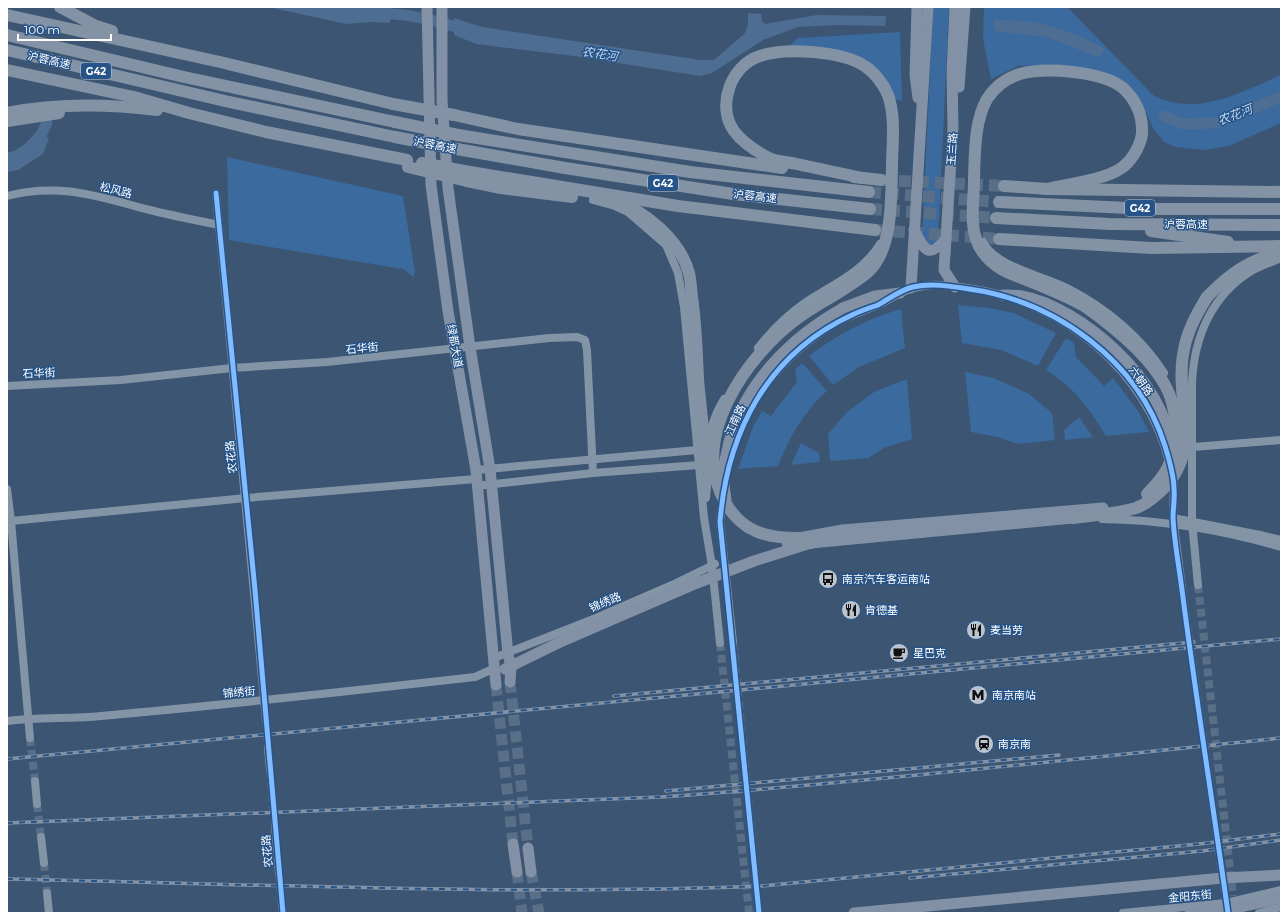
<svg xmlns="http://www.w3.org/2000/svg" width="1288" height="920" font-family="Montserrat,'Noto Sans SC',sans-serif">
	<rect width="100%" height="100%" fill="#3c5572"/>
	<g fill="#3a6a9e">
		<polygon points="933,7 949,7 938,241 930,246 922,239"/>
		<path d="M984,7H1067L1153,95C1196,118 1241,92 1281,75V123L1229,146L1204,150L1175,147L1164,142L1153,128L1146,112L1129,91L1105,74L1045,65L1018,66L991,79L983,39Z"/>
		<polygon points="900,32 902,101 896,100 887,83 870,66 786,49 798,38"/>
		<polygon points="227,157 403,196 415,273 413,277 403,269 229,240"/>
		<polygon points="958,305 989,308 1014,313 1056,333 1038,366 1001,350 962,343"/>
		<path d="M901,309L905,348L859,367L833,385L809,356C838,334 866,319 901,309Z"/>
		<path d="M1066,338L1074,343L1076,357L1104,386L1113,378L1138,411L1149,432L1106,436C1088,407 1075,388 1046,370Z"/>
		<path d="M801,364L804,365L827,391C804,411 789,438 778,466L738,469L753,427L762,411L771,416L797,382L795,369Z"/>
		<polygon points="965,372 993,378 1014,387 1029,394 1052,413 1055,440 1018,444 998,437 971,432"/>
		<polygon points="907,379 912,439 886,447 868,458 830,461 828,434 847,412 874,392"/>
		<polygon points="1079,417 1093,437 1065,440 1064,430"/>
		<polygon points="801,443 819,453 820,462 791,465"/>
	</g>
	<g fill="#4e6d92">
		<polygon points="268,7 390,7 390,23 371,22 346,24"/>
		<polygon points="748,13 761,14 762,21 765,24 817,15 886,16 885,26 838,25 798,27 763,40 712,73 700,76 574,56 476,44 454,35 454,18 482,27 700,60 714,60 745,33 748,24"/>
		<path d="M994,20C1036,19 1069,28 1105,49L1099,58L1047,37L994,31Z"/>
		<path d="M37,131L49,138L43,154L18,170L7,172V153C21,150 28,141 37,131Z"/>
	</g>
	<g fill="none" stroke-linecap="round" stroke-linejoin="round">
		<g stroke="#4e6d92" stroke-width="11">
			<path d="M376,14C404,12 442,22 468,31"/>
			<polyline points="1164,116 1182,124 1216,123 1281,97"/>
			<polyline points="35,147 47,123"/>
		</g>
		<g stroke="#596e87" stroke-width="8" stroke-dasharray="8 4" stroke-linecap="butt">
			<polyline points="1198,585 1233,896"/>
			<polyline points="1182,588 1225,895"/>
			<polyline points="733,642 759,913"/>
			<polyline points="720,643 749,913"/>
			<polyline points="266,720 268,748"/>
			<polyline points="30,738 35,781"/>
			<polyline points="270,770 275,826"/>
			<polyline points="37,804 41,837"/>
			<polyline points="44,863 47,893"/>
			<polyline points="279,874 282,906"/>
		</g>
		<g stroke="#596e87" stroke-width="11" stroke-dasharray="11 5.5" stroke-linecap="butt">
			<polyline points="510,682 528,848"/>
			<polyline points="496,685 513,844"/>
			<polyline points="517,872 522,913"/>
			<polyline points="531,872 539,913"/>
		</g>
		<g stroke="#596e87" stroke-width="12" stroke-dasharray="12 6" stroke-linecap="butt">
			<polyline points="881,180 1004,186"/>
			<polyline points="869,192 999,202"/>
			<polyline points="870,209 996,218"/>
			<polyline points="875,230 999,239"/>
		</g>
		<g stroke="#8394a7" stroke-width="8">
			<polyline points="216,193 266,720"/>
			<path d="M7,196C60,182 99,197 150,210C173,216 196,220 219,225"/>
			<polyline points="593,200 615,206 628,212 666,245 678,273 684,307 704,518 712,566 720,643"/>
			<path d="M983,242C995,267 1045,276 1069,289C1106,308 1142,338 1164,373"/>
			<path d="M758,348C772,330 787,315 806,302C833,284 862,273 880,244"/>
			<polyline points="7,386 121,380 232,368 327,362 549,338 577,337 585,340 587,350 593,473"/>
			<path d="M709,447C709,429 715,414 724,399"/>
			<polyline points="1193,447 1281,440"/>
			<path d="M730,460C744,403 784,354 834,324C848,316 863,311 878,305C898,295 907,287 931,285C944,284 959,287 973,289C1064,303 1147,371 1169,462"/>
			<polyline points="476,470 697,450"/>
			<polyline points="1172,475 1174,486 1173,518 1182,588"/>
			<polyline points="476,486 593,473 699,465"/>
			<polyline points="7,489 11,521 30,738"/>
			<polyline points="723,496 720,522 733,642"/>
			<polyline points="706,498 709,464"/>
			<polyline points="1173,518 1260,535 1281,540"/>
			<polyline points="11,521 246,498 476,479"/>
			<path d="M1198,585L1192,522V383C1194,337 1212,294 1253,270C1262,265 1272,262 1281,258"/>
			<polyline points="494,658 596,618 672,585 715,564"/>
			<path d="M7,721C38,717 70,719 101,716C226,705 351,691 475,677L495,668"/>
			<polyline points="268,748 270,770"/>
			<polyline points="35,781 37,804"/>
			<polyline points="275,826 279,874"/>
			<polyline points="41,837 44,863"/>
			<polyline points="47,893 49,913"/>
			<polyline points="282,906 283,913"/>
			<polyline points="1123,913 1226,903 1281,890"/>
			<polyline points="1259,913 1281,907"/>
		</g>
		<g stroke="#8291a5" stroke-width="11">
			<polyline points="427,7 431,185 448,311 476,470 496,685"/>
			<polyline points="442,7 442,100 448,188 470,347 490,469 508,654 511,667 510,682"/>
			<polyline points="917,7 915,75 918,98"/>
			<polyline points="955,7 952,73 953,129 944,270 955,287"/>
			<polyline points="959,87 965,7"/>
			<path d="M914,230C924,249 928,260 946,239"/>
			<polyline points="911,288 928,7"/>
			<path d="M1003,295C1009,295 1016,295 1022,296C1081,307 1166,382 1170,445"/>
			<polyline points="843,308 875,296 900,293"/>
			<polyline points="505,669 558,643"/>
			<polyline points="513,844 517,872"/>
			<polyline points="528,848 531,872"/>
		</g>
		<g stroke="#8393a5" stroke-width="12">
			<polyline points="60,7 96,26 112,31"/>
			<polyline points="7,15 220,62 393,104"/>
			<polyline points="7,35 184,77 395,122"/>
			<polyline points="7,50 225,101 395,137"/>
			<polyline points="7,70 134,97 189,113 266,132 407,160"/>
			<path d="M7,113C56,103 108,104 157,110"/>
			<polyline points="454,115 518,129 782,168"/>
			<polyline points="7,121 59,113"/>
			<polyline points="458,135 690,172 869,192"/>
			<polyline points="457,149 565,168 733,194 870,209"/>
			<polyline points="464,171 678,206 875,230"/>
			<polyline points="854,177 881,180"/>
			<polyline points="467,181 501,188 572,197"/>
			<polyline points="1004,186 1047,189 1281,192"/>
			<path d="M1047,189C1068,184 1103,180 1120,169C1131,162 1140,147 1142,134C1143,116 1136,100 1123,88C1102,71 1045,67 1020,74C1007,78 995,87 987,99C974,122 975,154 974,179C974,199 970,221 976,239C980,251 990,262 1001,269C1009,274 1020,277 1029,281C1049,289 1068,297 1086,307"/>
			<path d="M614,201C646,211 680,240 689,273C691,281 691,290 692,297C696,325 697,352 698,380"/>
			<polyline points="999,202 1150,209 1281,209"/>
			<polyline points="996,218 1110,224 1281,225"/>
			<polyline points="1151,231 1228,242"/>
			<polyline points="999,239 1151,248 1281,246"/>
			<path d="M847,287C854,282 863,277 869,271C893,248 891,198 892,167C892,144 896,118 888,95C884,85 875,73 866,67C844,51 785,47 760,56C731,65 716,106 734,131C742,142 756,151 767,157C776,162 788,162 797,164C819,169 840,173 862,178"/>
			<path d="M1207,297C1230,273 1249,260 1281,252"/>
		</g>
		<g stroke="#8393a5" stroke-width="3.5">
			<g id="rail">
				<polyline points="614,696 1194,642"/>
				<polyline points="7,759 1281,639"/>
				<polyline points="666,791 1059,755"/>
				<path d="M7,823L661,797C868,782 1075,759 1281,738"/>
				<polyline points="910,878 1202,851 1281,840"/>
				<path d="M7,879C259,884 510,896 762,886L1199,844L1281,834"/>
			</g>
		</g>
		<use href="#rail" stroke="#265388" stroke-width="2" stroke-dasharray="6" stroke-linecap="butt"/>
		<path stroke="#8394a7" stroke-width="8" d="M1102,519C1162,520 1223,530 1281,547"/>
		<g stroke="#8291a5" stroke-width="11">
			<path d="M726,500C725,491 723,481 723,472C724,462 727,452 729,442C745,383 791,337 843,308"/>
			<polyline points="799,538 842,530 1103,508"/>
			<polyline points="558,643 697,583 754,561 811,543 1073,518"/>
			<polyline points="854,913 1223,878 1281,875"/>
			<polyline points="1190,913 1245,906 1281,898"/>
		</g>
		<g stroke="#8393a5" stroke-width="12">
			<polyline points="393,104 454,115"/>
			<polyline points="395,122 458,135"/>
			<polyline points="395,137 457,149"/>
			<polyline points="422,163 464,171"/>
			<polyline points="408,167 467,181"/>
			<path d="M1086,307C1114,327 1150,356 1166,387C1178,409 1178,444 1168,467C1163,478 1155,486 1147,494"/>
			<polyline points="698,380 707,468"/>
			<path d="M1073,518C1094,515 1116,514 1136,508C1147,504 1155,497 1163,489C1203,450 1175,402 1183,355C1186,333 1196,315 1207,297"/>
			<path d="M799,538C766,538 742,532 725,502C688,438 747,355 798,318C814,306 831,298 847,287"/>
			<polyline points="788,544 811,543"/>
		</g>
		<g stroke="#265388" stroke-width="8">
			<g id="cycleway">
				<polyline points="216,193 255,590 283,913"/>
				<path d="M759,913L720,522C727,433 767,354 852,315C860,311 869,308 878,305C889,299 900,290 913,287C931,283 950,286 969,289C1055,301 1138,360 1165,446C1169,459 1174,476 1174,489C1175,499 1173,508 1173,517C1174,541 1179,566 1182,590C1196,698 1213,805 1228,913"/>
			</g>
		</g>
		<use href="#cycleway" stroke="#80bcff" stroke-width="5"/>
	</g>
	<defs>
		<g id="bus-disc" transform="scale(1)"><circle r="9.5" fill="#bbc4ce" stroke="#265388"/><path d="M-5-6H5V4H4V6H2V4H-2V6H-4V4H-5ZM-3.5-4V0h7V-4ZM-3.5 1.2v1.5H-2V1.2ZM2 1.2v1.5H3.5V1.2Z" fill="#111"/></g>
		<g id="restaurant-disc" transform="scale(1)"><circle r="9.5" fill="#bbc4ce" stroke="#265388"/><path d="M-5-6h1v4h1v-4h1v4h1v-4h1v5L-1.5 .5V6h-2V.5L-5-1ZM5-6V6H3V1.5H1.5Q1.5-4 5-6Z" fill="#111"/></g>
		<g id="cafe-disc" transform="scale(1)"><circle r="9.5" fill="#bbc4ce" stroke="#265388"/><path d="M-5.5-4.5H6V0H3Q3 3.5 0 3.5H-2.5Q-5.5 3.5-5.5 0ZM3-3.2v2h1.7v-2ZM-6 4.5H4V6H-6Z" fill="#111"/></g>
		<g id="metro-disc" transform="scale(1)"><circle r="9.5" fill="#bbc4ce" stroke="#265388"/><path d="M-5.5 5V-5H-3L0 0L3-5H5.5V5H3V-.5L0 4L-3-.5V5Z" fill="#111"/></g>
		<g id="station-disc" transform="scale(1)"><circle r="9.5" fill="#bbc4ce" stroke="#265388"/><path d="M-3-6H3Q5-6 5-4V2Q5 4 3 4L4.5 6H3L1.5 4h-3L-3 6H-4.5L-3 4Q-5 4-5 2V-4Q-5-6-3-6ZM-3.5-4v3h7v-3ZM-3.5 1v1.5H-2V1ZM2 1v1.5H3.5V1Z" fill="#111"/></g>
	</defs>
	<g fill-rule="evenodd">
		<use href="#bus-disc" x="828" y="579"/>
		<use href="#restaurant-disc" x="851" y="610"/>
		<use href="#restaurant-disc" x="976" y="630"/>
		<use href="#cafe-disc" x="899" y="653"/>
		<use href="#metro-disc" x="978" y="695"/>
		<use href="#station-disc" x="984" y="744"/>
	</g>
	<g text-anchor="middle" stroke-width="3" stroke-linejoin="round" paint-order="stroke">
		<g fill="#265388" stroke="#becbdb" stroke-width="1">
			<rect x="81" y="63" width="30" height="16" rx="3"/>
			<rect x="648" y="175" width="30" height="16" rx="3"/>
			<rect x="1125" y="200" width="30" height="16" rx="3"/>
		</g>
		<g font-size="10" font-weight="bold" fill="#fff">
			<text x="96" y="75">G42</text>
			<text x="663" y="187">G42</text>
			<text x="1140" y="212">G42</text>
		</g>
		<g font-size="11" fill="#fff" stroke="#265388">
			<text transform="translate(49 60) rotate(13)" y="4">沪蓉高速</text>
			<text transform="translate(435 145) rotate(11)" y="4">沪蓉高速</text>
			<text transform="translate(952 149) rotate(-86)" y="4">玉兰路</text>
			<text transform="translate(116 190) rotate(14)" y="4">松风路</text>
			<text transform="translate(755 196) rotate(6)" y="4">沪蓉高速</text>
			<text x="1186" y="228">沪蓉高速</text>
			<text transform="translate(455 346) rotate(80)" y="4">绿都大道</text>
			<text transform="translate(362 348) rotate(-6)" y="4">石华街</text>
			<text transform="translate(39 373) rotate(-3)" y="4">石华街</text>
			<text transform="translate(1141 381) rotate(55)" y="4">六朝路</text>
			<text transform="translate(735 420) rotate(-65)" y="4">江南路</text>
			<text transform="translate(231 457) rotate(-96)" y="4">农花路</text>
			<text transform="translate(605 602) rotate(-23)" y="4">锦绣路</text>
			<text transform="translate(239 692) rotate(-5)" y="4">锦绣街</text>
			<text transform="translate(267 851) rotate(-95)" y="4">农花路</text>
			<text transform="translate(1190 896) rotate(-5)" y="4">金阳东街</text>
		</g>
		<g font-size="11" fill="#fff" stroke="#265388" text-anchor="start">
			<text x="842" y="583">南京汽车客运南站</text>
			<text x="865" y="614">肯德基</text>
			<text x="990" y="634">麦当劳</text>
			<text x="913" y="657">星巴克</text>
			<text x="992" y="699">南京南站</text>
			<text x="998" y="748">南京南</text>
		</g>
		<g font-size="12" font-style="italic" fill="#bdd6f0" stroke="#265388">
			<text transform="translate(600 54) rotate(9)" y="4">农花河</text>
			<text transform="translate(1235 115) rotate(-21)" y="4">农花河</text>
		</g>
	</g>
	<rect width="1288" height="920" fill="none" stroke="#ffffff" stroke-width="16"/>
	<path d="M18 34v6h93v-6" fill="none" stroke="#ffffff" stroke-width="2"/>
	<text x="24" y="34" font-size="12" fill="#ffffff" stroke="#265388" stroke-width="3" paint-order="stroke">100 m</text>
</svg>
